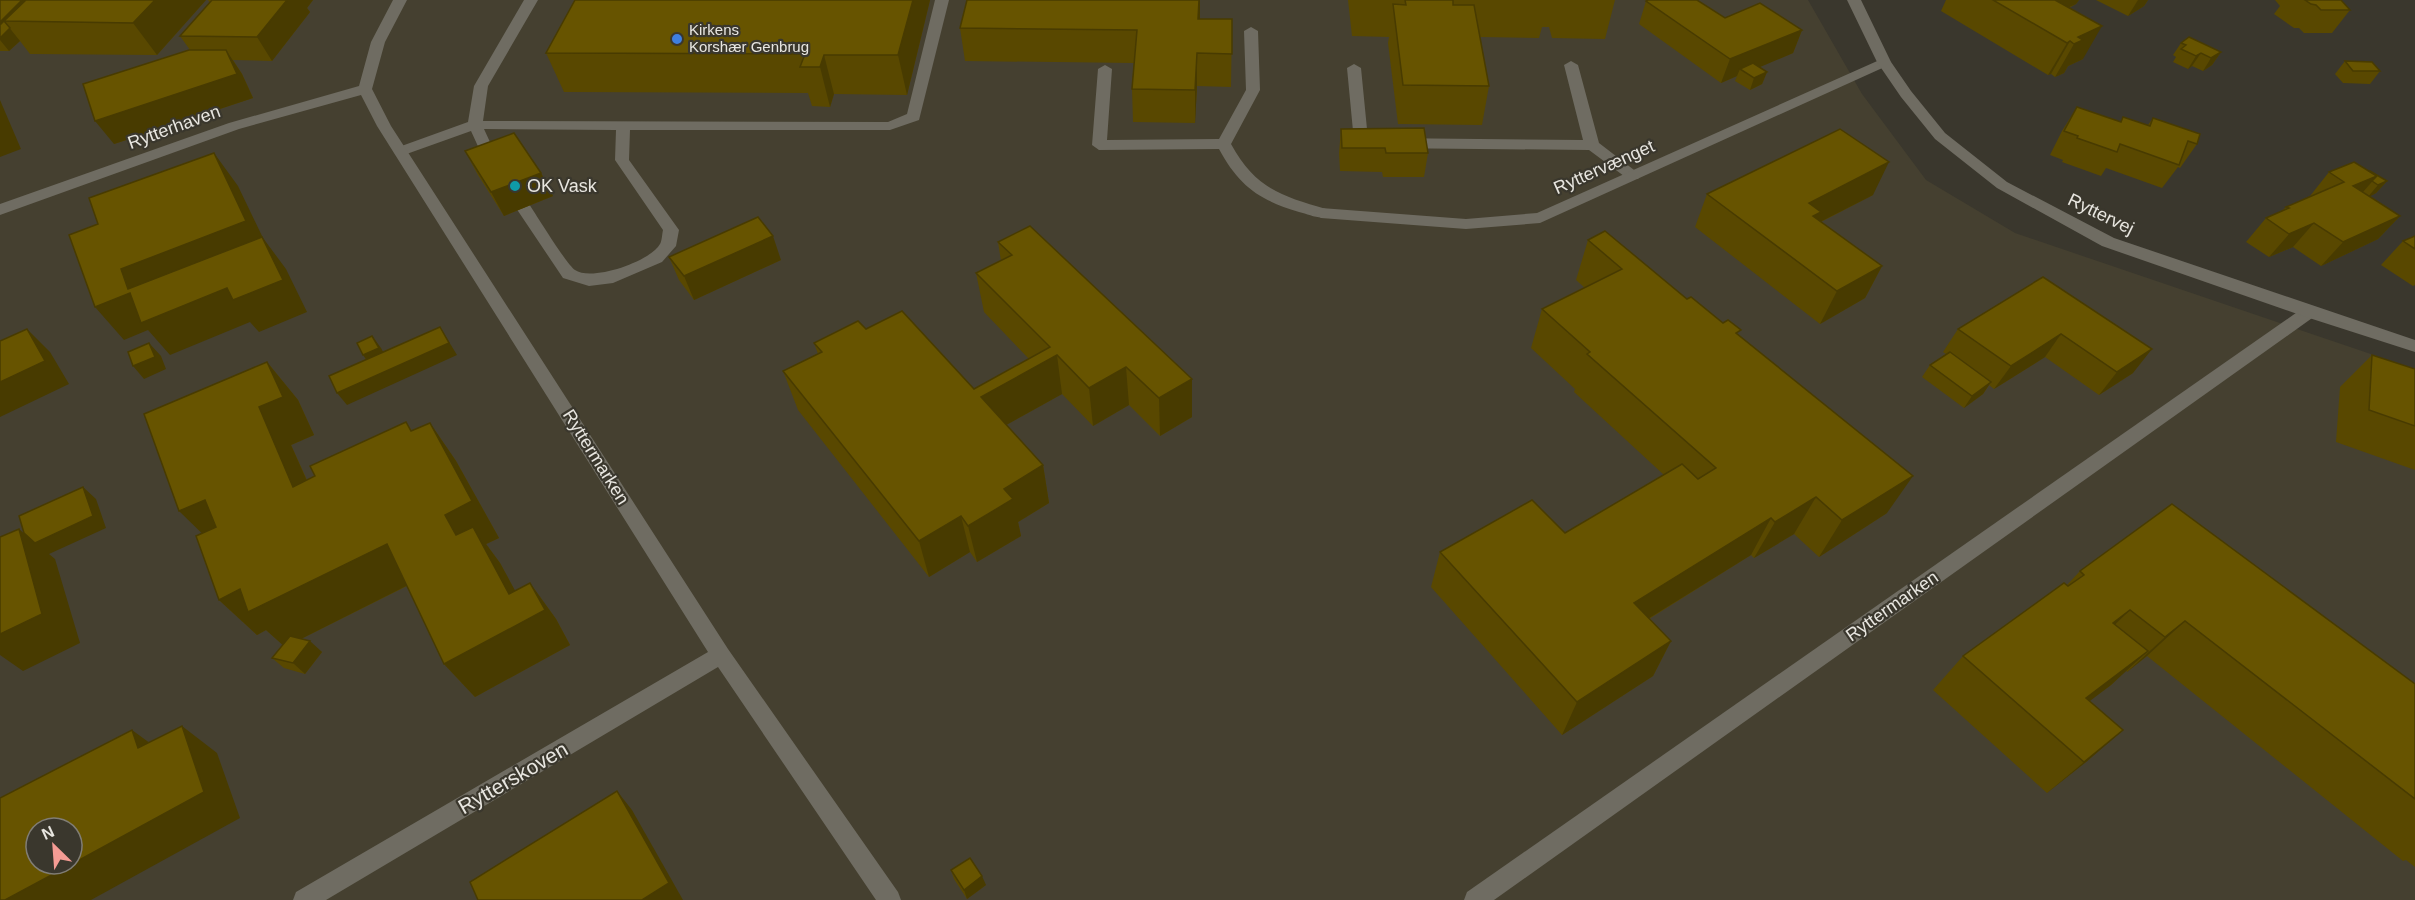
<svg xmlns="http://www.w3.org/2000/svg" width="2415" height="900" font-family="Arial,sans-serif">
	<rect width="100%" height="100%" fill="#3a372d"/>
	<path fill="#454030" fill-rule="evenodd" d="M0,0H1808L1862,94L1926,180L2015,233L2415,369V900H0ZM36,828H72V864H36Z"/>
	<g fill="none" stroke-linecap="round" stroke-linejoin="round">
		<g fill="#6f6c62" fill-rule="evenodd">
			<path d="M524,0H538L488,86L483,121L888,122L907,114L935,0H949L919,120L890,130H630L629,160L679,230L676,246L662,262L613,283L589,286L563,278L516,208L524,203L529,204C537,216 567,265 575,270C592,282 651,261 660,244C662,241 662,234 663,230L615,160L616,130L484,129L501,166L494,171L487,166L471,131L401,156L394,151L396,148L468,122L474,86Z"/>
			<path d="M1251,27L1258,31L1260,90L1231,144C1255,188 1281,196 1326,209L1329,213L1326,217C1317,219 1308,214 1299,212C1259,200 1239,186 1219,149L1099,150L1092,145L1098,69L1105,65L1112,69L1107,140L1219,139L1246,90L1244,31Z"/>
			<polygon points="1571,61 1578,65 1599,143 1638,173 1640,176 1638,179 1628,179 1589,150 1382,148 1353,131 1347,68 1354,64 1361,68 1367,129 1385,138 1583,140 1564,65"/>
		</g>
		<g fill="#6f6c62" fill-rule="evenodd">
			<polygon points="393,0 407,0 385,42 372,89 391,126 728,649 898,892 901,900 876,900 718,667 326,900 293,900 296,892 708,652 377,126 361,95 239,129 0,215 0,204 229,123 359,86 371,42"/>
			<polygon points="1884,58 1891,62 1889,65 1540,223 1466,229 1321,218 1313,213 1321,208 1466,219 1537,213"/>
			<polygon points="2309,306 2315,308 2317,312 2315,316 1494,900 1464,900 1467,892 2303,308"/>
		</g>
		<polygon fill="#6f6c62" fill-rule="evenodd" points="1847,0 1861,0 1891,62 1911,91 1945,133 2007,182 2114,238 2415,340 2415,352 2303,316 2102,246 1997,188 1935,139 1901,97 1877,62"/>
	</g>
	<g fill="#594800">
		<polygon points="0,0 206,0 157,55 30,54 20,41 9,51 0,51"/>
		<polygon points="208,0 313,0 307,8 310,12 272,61 233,60 242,74 253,98 114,144 190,50 180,36 210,3"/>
		<polygon points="930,0 907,95 834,94 830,107 812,106 808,93 564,92 546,53"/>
		<polygon points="1348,0 1615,0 1605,39 1552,38 1549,27 1542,27 1539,38 1480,37 1489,86 1482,125 1398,124 1388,43 1389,37 1352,36"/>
		<polygon points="1946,0 2079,0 2076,4 2069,8 2083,59 2068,66 2064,73 2055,77 2051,74 2048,75 1941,11"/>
		<polygon points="2096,0 2148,0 2144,6 2128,16"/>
		<polygon points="2275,0 2341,0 2350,10 2332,33 2304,33 2299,28 2294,28 2274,14 2280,6"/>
		<polygon points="1646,1 1725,18 1802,30 1793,53 1759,67 1767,72 1762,84 1750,90 1735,81 1737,76 1721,83 1639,24"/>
		<polygon points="1200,19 1232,19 1231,87 1197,86 1195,123 1133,122 1132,89 1134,63 965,61 960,28"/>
		<polygon points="2181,43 2221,52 2212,65 2203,71 2192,66 2188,69 2173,62 2176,57 2173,55"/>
		<polygon points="2345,61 2380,71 2370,84 2343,83 2335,74"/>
		<polygon points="2077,107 2120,122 2123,117 2148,125 2153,118 2197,144 2180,168 2178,167 2162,188 2106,168 2101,176 2062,162 2063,160 2050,155 2062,131"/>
		<polygon points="1341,129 1428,153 1424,177 1383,177 1382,172 1340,171 1339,153"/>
		<polygon points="465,151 541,173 553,196 504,216 478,175"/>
		<polygon points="2369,171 2387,181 2376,193 2370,196 2400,216 2378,239 2321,266 2293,247 2269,257 2246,242 2266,218 2282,211 2286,207 2310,196 2329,172"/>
		<polygon points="1707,194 1873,195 1821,222 1882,266 1865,298 1820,324 1695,227"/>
		<polygon points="2415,236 2415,285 2413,286 2381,265 2403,241"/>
		<polygon points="1588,240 1687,299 1739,335 1887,513 1819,557 1794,534 1754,558 1751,555 1649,619 1671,641 1653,676 1562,735 1431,587 1440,552 1565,533 1664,475 1574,392 1575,389 1531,348 1542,309 1585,288 1576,280"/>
		<polygon points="998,242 1192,379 1192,417 1160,436 1129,405 1093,426 1062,394 1006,425 1043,465 1049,503 1018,522 1021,536 977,562 970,552 929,577 798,410 783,371 818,354 814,343 866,329 974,389 1029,359 984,312 976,273 1001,261"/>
		<polygon points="669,257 781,260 694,300 679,280"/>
		<polygon points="2043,277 2133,373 2099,395 2045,357 1994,389 1989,385 1983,394 1964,408 1922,377 1930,365 1946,354 1943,352 1958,329"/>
		<polygon points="2372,355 2415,369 2415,470 2336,442 2340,387"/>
		<polygon points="267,362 298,400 314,435 291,445 307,480 406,422 412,431 430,423 456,461 499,538 486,544 500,563 515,591 530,583 556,619 570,645 475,697 444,664 407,586 301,639 322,652 305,674 284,668 272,658 283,645 266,630 257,635 219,600 202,533"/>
		<polygon points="2080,571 2415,684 2415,867 2406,860 2403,861 2147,656 2127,672 2126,670 2111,685 2089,701 2123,730 2086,762 2047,793 1933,690 1963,656 2067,585"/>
		<polygon points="951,870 986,885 967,899 954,879"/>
	</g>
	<g fill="#483b00">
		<polygon points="14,0 30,0 4,21 20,41 9,51 0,40 0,22"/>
		<polygon points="155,0 206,0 157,55 133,23"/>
		<polygon points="287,0 313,0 307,8 310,12 272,61 257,37"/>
		<polygon points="913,0 930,0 907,95 898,55"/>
		<polygon points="1199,0 1200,0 1200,20 1198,19"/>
		<polygon points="2042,0 2079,0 2076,4 2034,23"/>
		<polygon points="2138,0 2148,0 2144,6 2128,16"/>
		<polygon points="2102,26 2083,59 2068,66 2064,73 2055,77 2078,37"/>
		<polygon points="1802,30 1793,53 1746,73 1740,69 1737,76 1721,83 1730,59"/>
		<polygon points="2070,41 2051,74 2048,75 2067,43"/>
		<polygon points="226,50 242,74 253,98 114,144 95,121"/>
		<polygon points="2221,52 2212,65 2203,71 2211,58"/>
		<polygon points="1197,53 1197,86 1195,123 1195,90"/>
		<polygon points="2201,53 2192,66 2188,69 2196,56"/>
		<polygon points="824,55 834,94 830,107 820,67"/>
		<polygon points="1767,72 1762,84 1750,90 1754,78"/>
		<polygon points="0,100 21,149 0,157"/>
		<polygon points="214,153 238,186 263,238 286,269 307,312 259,332 250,322 170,355 148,330 124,340 95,307 130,293 121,269"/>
		<polygon points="1889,162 1873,195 1814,225 1809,203"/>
		<polygon points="541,173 553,196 504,216 491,192"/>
		<polygon points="2377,176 2356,200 2353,186"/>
		<polygon points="2387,181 2376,193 2367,198 2378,185"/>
		<polygon points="2400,216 2378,239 2321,266 2343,242"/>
		<polygon points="2314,223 2293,247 2269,257 2289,234"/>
		<polygon points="773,236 781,260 694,300 684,276"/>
		<polygon points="1882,266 1865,298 1820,324 1837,291"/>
		<polygon points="440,327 457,355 347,405 337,393"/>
		<polygon points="27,329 50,352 69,384 0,417 0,382"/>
		<polygon points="2061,334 2045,357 1994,389 2011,366"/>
		<polygon points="372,336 381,348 388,361 372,368 363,355"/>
		<polygon points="149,343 161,356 166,369 144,379 133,366"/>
		<polygon points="2152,349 2133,373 2099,395 2117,372"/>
		<polygon points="1057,355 1062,394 988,435 981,397"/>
		<polygon points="267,362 298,400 314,435 291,445 326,524 293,487 259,407"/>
		<polygon points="1126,367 1129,405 1093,426 1089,388"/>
		<polygon points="1192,379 1192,417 1160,436 1159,398"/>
		<polygon points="1991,382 1983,394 1964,408 1972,396"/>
		<polygon points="430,423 456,461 499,538 486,544 500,563 530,618 530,583 556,619 570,645 475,697 444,664 445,515"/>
		<polygon points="1043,465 1049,503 1018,522 1021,536 977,562 968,526 1004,489"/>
		<polygon points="1913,476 1887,513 1819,557 1842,520"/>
		<polygon points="83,487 96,499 106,528 49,554 55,559 80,643 23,671 0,655 0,630 19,529 35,543"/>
		<polygon points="1816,497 1794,534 1754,558 1775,522"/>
		<polygon points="205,500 242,536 217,548 179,511"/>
		<polygon points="961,516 970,552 929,577 919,541"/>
		<polygon points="1771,518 1751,555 1617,638 1634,603"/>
		<polygon points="387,544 418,580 285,647 266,630 257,635 219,600 240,589"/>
		<polygon points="2130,610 2094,645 2113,623"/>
		<polygon points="2185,621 2147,656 2127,672 2165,637"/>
		<polygon points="310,641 322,652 305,674 293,663"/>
		<polygon points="1671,641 1653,676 1562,735 1577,702"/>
		<polygon points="2148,651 2111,685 2050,731 2086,698"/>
		<polygon points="182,726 217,753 240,818 91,900 5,900"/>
		<polygon points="132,730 169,757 138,748"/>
		<polygon points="2123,730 2086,762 2047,793 2084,762"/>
		<polygon points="617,791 632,810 683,900 642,900"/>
		<polygon points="982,876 986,885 967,899 964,890"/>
	</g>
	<g fill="#675400" stroke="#483b00" stroke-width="1.5">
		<polygon points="0,0 22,0 0,22"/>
		<polygon points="26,0 155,0 133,23 4,21"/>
		<polygon points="212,0 287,0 257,37 180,36"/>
		<polygon points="575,0 913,0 898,55 824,55 820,67 800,67 805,54 546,53"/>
		<polygon points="967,0 1199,0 1198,19 1232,19 1232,54 1197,53 1195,90 1132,89 1137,30 960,28"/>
		<polygon points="1405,0 1453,0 1453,5 1474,5 1489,86 1403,85 1393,4 1406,5"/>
		<polygon points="1648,0 1697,0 1725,18 1760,3 1802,30 1730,59 1646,1"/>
		<polygon points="1993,0 2055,0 2102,26 2078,37 2083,40 2074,44 2070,41 2067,43"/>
		<polygon points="2305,0 2341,0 2350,10 2321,10 2316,5 2311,4"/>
		<polygon points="4,21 10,28 0,38 0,25"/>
		<polygon points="2189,37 2221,52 2211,58 2201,53 2196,56 2181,49 2186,45 2181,43"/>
		<polygon points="189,50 226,50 237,74 95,121 83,84"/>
		<polygon points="2345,61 2372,62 2380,71 2353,71"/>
		<polygon points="1753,63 1767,72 1754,78 1740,69"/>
		<polygon points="2077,107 2121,122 2123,117 2150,126 2153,118 2200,134 2197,144 2188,141 2179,165 2120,144 2117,152 2077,138 2078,136 2064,131"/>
		<polygon points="1424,128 1428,153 1386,153 1385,148 1342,148 1341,129"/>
		<polygon points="1840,129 1889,162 1809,203 1821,212 1813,216 1882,266 1837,291 1707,194"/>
		<polygon points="514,133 541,173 491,192 465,151"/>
		<polygon points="214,153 246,221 121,269 128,289 262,237 283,280 233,300 227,288 141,323 130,293 95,307 69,235 98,224 89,198"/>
		<polygon points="2354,162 2377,176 2353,186 2400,216 2343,242 2314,223 2289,234 2266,218 2289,208 2286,207 2344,182 2329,172"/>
		<polygon points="2369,171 2370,171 2387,181 2378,185 2372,181 2377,176"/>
		<polygon points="758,217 773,236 684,276 669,257"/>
		<polygon points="1030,226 1192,379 1159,398 1126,367 1089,388 1057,355 981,397 1043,465 1004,489 1013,499 968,526 961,516 919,541 783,371 822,352 814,343 858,321 866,329 902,311 974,389 1050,347 976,273 1012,255 998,242"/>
		<polygon points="1605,231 1687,299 1691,297 1723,323 1728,320 1741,330 1736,333 1913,476 1842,520 1816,497 1775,522 1771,518 1634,603 1671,641 1577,702 1440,552 1532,500 1565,533 1682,464 1698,479 1716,468 1587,354 1590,352 1542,309 1622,269 1588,240"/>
		<polygon points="2415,236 2415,249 2403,241"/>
		<polygon points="2043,277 2152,349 2117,372 2061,334 2011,366 1958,329"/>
		<polygon points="440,327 449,343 337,393 329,376"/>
		<polygon points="27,329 45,361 0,382 0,341"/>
		<polygon points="372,336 379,348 363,355 357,343"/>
		<polygon points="149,343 155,357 133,366 128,352"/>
		<polygon points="1950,352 1991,382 1972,396 1930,365"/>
		<polygon points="2372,355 2415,369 2415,426 2369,410"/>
		<polygon points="267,362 283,397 259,407 293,487 315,476 310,466 406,422 411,431 430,423 472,501 445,515 456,535 473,527 509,594 530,583 545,610 444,664 387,544 248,612 240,589 219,600 196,536 216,527 205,500 179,511 144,414"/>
		<polygon points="83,487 93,516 35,543 24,533 19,516"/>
		<polygon points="2172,504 2415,684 2415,799 2185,621 2165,637 2130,610 2113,623 2148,651 2086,698 2123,730 2084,762 1963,656 2064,583 2068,586 2084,575 2080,571"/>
		<polygon points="19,529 42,614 0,634 0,537"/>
		<polygon points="290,636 310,641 293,663 272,658"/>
		<polygon points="182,726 204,792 72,864 72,828 36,828 36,864 72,864 5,900 0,900 0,798 132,730 138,748"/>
		<polygon points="617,791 669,883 642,900 478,900 470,882"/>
		<polygon points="970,858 982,876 964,890 951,870"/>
	</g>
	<circle fill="#3f7fe0" stroke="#3a372d" stroke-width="2" cx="677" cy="39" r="6"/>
	<circle fill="#0f9aa8" stroke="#3a372d" stroke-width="2" cx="515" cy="186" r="6"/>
	<g text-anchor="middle" stroke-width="4.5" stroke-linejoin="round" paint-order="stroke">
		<g font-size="15" fill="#e8e6e0" stroke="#3a372d" text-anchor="start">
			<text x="689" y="35">Kirkens<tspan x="689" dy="17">Korshær Genbrug</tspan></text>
		</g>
		<g font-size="18" fill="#e8e6e0" stroke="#3a372d">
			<text transform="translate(174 127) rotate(-20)" y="6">Rytterhaven</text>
			<text transform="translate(1604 167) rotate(-24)" y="6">Ryttervænget</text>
			<text transform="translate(2101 214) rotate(26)" y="6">Ryttervej</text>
			<text transform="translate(596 457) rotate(58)" y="6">Ryttermarken</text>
			<text transform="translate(1892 606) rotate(-35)" y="6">Ryttermarken</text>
		</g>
		<g font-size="18" fill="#e8e6e0" stroke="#3a372d" text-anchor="start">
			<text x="527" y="192">OK Vask</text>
		</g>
		<g font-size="21" fill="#e8e6e0" stroke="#3a372d">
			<text transform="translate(513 778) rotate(-30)" y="7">Rytterskoven</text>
		</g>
	</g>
	<g transform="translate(54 846) rotate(335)"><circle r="28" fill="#3a372d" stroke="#807d75" stroke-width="1.5"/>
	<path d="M0-4.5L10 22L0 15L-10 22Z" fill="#f59c94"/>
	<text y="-9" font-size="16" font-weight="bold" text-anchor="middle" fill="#e8e6e0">N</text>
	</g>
</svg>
